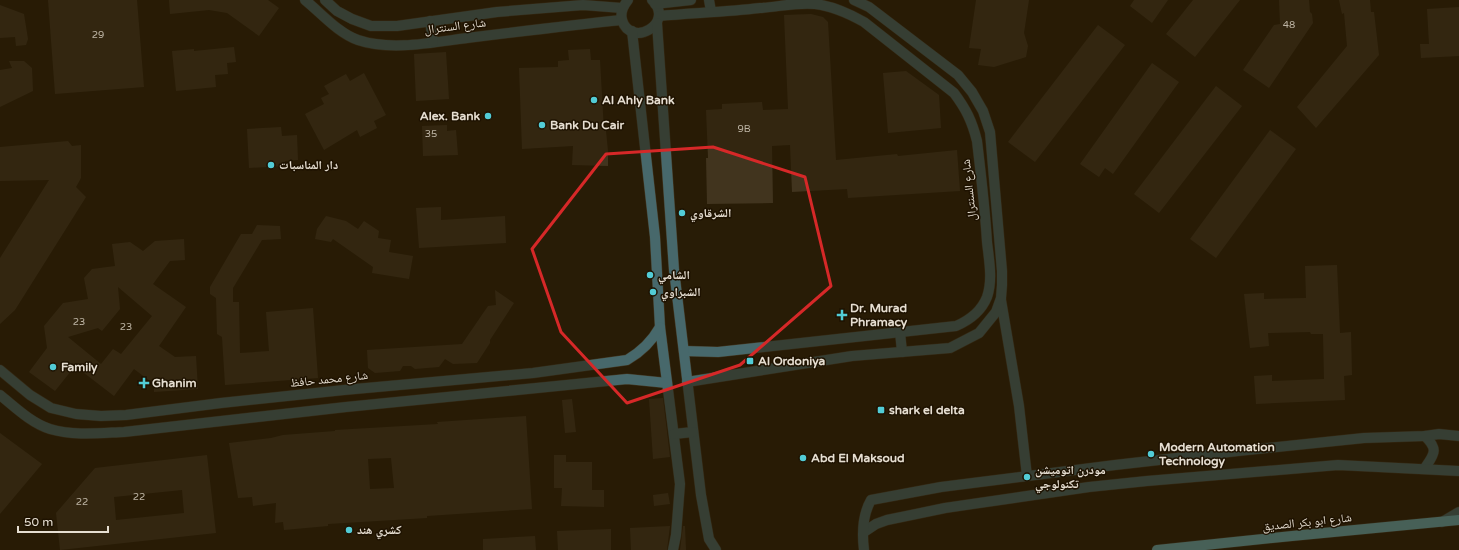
<svg xmlns="http://www.w3.org/2000/svg" width="1459" height="550" font-family="'Varela Round','Noto Naskh Arabic',sans-serif">
	<rect width="100%" height="100%" fill="#281c06"/>
	<g fill="#41341e" fill-rule="evenodd">
		<polygon points="48,0 137,0 144,87 55,94"/>
		<polygon points="169,0 268,0 279,8 259,36 227,13 209,10 170,14"/>
		<polygon points="976,0 1029,0 1024,33 1028,46 1026,57 994,67 978,65 981,49 969,48"/>
		<polygon points="1134,0 1168,0 1152,23 1130,6"/>
		<polygon points="1193,0 1240,0 1195,57 1166,34"/>
		<polygon points="1279,0 1309,0 1310,12 1312,14 1313,23 1269,88 1243,70 1274,25 1280,24"/>
		<polygon points="1339,0 1370,0 1371,12 1374,12 1379,55 1316,128 1297,107 1347,46 1344,13 1342,14"/>
		<polygon points="0,5 24,14 28,39 26,45 16,46 15,37 0,38"/>
		<polygon points="1459,7 1459,56 1421,58 1420,44 1429,44 1427,9"/>
		<polygon points="811,14 823,17 828,22 836,160 897,154 898,156 957,150 960,191 848,198 847,189 792,192 790,145 772,146 773,203 707,204 706,158 708,158 706,110 722,109 722,104 762,102 763,110 788,109 784,15"/>
		<polygon points="1098,25 1125,45 1035,162 1008,142"/>
		<polygon points="234,47 236,62 227,63 228,74 215,75 216,87 176,91 172,51 194,49 194,51"/>
		<polygon points="590,49 591,60 600,60 604,131 606,131 608,151 608,166 572,165 573,146 522,149 519,68 558,67 558,61 569,60 568,50"/>
		<polygon points="446,52 449,99 416,101 414,54"/>
		<polygon points="9,61 24,61 32,68 33,91 0,107 0,70 12,68"/>
		<polygon points="1152,63 1179,82 1113,174 1105,168 1099,177 1080,164"/>
		<polygon points="906,71 939,95 941,128 888,133 883,73"/>
		<polygon points="364,73 386,115 374,121 377,128 360,137 357,130 324,150 305,114 324,104 321,98 329,94 324,86 346,74 350,81"/>
		<polygon points="1216,86 1242,106 1159,213 1134,194"/>
		<polygon points="447,125 447,131 456,130 458,155 423,156 422,126"/>
		<polygon points="281,127 282,136 297,135 298,160 285,161 285,166 249,168 247,129"/>
		<polygon points="1270,130 1296,149 1216,258 1190,239"/>
		<polygon points="68,141 72,146 81,145 81,178 76,187 86,197 15,310 0,324 0,258 49,180 0,181 0,147"/>
		<polygon points="441,207 441,220 505,216 506,243 419,248 416,208"/>
		<polygon points="326,216 346,221 358,229 364,221 379,231 378,238 391,240 389,252 413,256 409,279 372,273 373,267 333,239 331,242 315,239 317,229"/>
		<polygon points="257,225 280,226 281,239 262,240 233,288 233,302 239,302 240,353 269,351 266,312 313,308 318,378 225,385 222,337 217,334 216,298 210,294 210,287 241,234 252,234"/>
		<path d="M184,239L185,260L170,261L153,284L186,307L159,346L175,357L196,356L198,389L154,392V384L134,369L114,396L75,366L55,391L29,372L47,348L44,326L63,303L88,299L84,278L92,269L115,266L112,244L130,242L143,251L155,241ZM118,287L152,316L121,354L113,349L101,364L68,337L98,328L102,331L120,309Z"/>
		<polygon points="1337,265 1340,333 1351,332 1352,375 1344,376 1345,400 1256,404 1254,376 1272,375 1272,381 1324,379 1323,334 1311,334 1310,332 1268,333 1269,346 1250,348 1244,294 1264,293 1264,299 1306,298 1305,266"/>
		<polygon points="495,290 514,303 490,340 490,343 477,363 453,364 445,359 439,367 415,369 411,366 403,366 400,371 375,373 368,368 367,350 462,344 488,306 496,305"/>
		<polygon points="663,398 670,457 653,459 649,399"/>
		<polygon points="572,399 576,432 565,433 562,400"/>
		<path d="M526,416L532,509L427,516V518L328,524V526L284,530L283,522L275,523L276,503L253,506L252,497L238,498L229,443L271,438L283,435L335,431V430L438,424L437,422ZM391,458L394,488L370,489L368,459Z"/>
		<polygon points="0,433 42,464 0,514"/>
		<path d="M207,455L216,533L60,550L56,513L95,468ZM182,490L184,513L116,520L114,497Z"/>
		<polygon points="554,455 566,455 566,462 592,462 592,490 604,490 604,507 561,506 562,488 554,488"/>
		<polygon points="668,493 670,504 654,506 653,495"/>
		<polygon points="670,526 667,550 631,550 630,528"/>
		<polygon points="683,526 685,526 686,550 680,550"/>
		<polygon points="611,529 611,550 558,550 557,531"/>
		<polygon points="535,536 536,550 483,550 483,539"/>
	</g>
	<g fill="none" stroke-linecap="round" stroke-linejoin="round">
		<g stroke="#433722" stroke-width="11">
			<g id="minor">
				<path d="M305,0C321,13 338,33 358,40C393,52 439,41 475,37C524,31 573,25 622,20"/>
				<polyline points="325,0 337,11 352,19 371,26 397,26 497,12 583,5 622,8"/>
				<path d="M628,0C623,6 620,12 622,20C631,49 676,23 652,0"/>
				<polyline points="709,0 711,11"/>
				<polyline points="655,4 691,0"/>
				<path d="M659,16C692,13 726,12 760,8C778,7 797,2 815,4C833,6 848,13 864,22L954,93C966,109 972,121 977,141C981,175 985,208 987,242C989,260 993,280 987,297C981,312 970,320 956,326L718,352L684,351"/>
				<polyline points="430,21 433,42"/>
				<polyline points="657,23 674,270 701,495 709,539 716,550"/>
				<polyline points="632,31 655,237 660,327 680,484 676,535 673,550"/>
				<polyline points="1001,300 1019,406 1027,476"/>
				<polyline points="900,332 902,352"/>
				<path d="M0,370L30,395L51,408L76,414L101,416L126,415L221,403L344,390L533,373L627,360C641,352 652,341 660,327"/>
				<polyline points="687,382 852,356 950,348 979,333 996,312 1001,298 1002,285 1002,271 990,132 983,111 972,92 958,75 869,7 854,0"/>
				<path d="M0,395C15,407 31,423 50,429C74,436 100,433 124,432L346,407L627,379L667,383"/>
				<polyline points="674,434 693,432"/>
				<path d="M1425,468C1434,454 1439,450 1425,436"/>
				<polyline points="1442,522 1459,512"/>
				<polyline points="864,532 876,524 887,520 945,508 1089,487 1147,481 1338,465 1459,471"/>
				<path d="M864,550C862,534 863,514 871,500L941,487L1115,465L1238,451L1364,438L1425,436L1439,434L1459,436"/>
			</g>
		</g>
		<g stroke="#433722" stroke-width="11">
			<polyline id="major" points="1157,550 1292,536 1459,520"/>
		</g>
		<use href="#minor" stroke="#47686b" stroke-width="10"/>
		<use href="#major" stroke="#6db3ba" stroke-width="10"/>
	</g>
	<path d="M0 0H1459V550H0ZM713,147L805,177L831,286L740,365L627,403L561,332L532,249L606,154Z" fill="#281c06" fill-opacity=".55" fill-rule="evenodd"/>
	<path fill="none" stroke="#d62828" stroke-width="3" stroke-linejoin="round" d="M713,147L805,177L831,286L740,365L627,403L561,332L532,249L606,154Z"/>
	<g fill="#52ccd6" stroke="#1e1200" stroke-width="1.5">
		<circle cx="594" cy="100" r="4"/>
		<circle cx="488" cy="116" r="4"/>
		<circle cx="542" cy="125" r="4"/>
		<circle cx="271" cy="165" r="4"/>
		<circle cx="682" cy="213" r="4"/>
		<circle cx="650" cy="275" r="4"/>
		<circle cx="653" cy="292" r="4"/>
		<path d="M840 309h4v4h4v4h-4v4h-4v-4h-4v-4h4z"/>
		<rect x="746" y="357" width="8" height="8" rx="2"/>
		<circle cx="53" cy="367" r="4"/>
		<path d="M142 377h4v4h4v4h-4v4h-4v-4h-4v-4h4z"/>
		<rect x="877" y="406" width="8" height="8" rx="2"/>
		<circle cx="1151" cy="454" r="4"/>
		<circle cx="803" cy="458" r="4"/>
		<circle cx="1027" cy="477" r="4"/>
		<circle cx="349" cy="530" r="4"/>
	</g>
	<g text-anchor="middle" stroke-width="3" stroke-linejoin="round" paint-order="stroke">
		<g font-size="10" fill="#bdb4a4">
			<text x="1289" y="28">48</text>
			<text x="98" y="38">29</text>
			<text x="744" y="132">9B</text>
			<text x="431" y="137">35</text>
			<text x="79" y="325">23</text>
			<text x="126" y="330">23</text>
			<text x="139" y="500">22</text>
			<text x="82" y="505">22</text>
		</g>
		<g font-size="12" fill="#e6ded1" stroke="#1e1200">
			<text transform="translate(455 26) rotate(-7)" y="4">شارع السنترال</text>
			<text transform="translate(969 190) rotate(-96)" y="4">شارع السنترال</text>
			<text transform="translate(329 379) rotate(-6)" y="4">شارع محمد حافظ</text>
			<text transform="translate(1307 522) rotate(-6)" y="4">شارع ابو بكر الصديق</text>
		</g>
		<g font-size="12" font-weight="bold" fill="#e6ded1" stroke="#1e1200" text-anchor="start">
			<text x="602" y="104">Al Ahly Bank</text>
			<text x="480" y="120" text-anchor="end">Alex. Bank</text>
			<text x="550" y="129">Bank Du Cair</text>
			<text x="279" y="169">دار المناسبات</text>
			<text x="690" y="217">الشرقاوي</text>
			<text x="658" y="279">الشامي</text>
			<text x="661" y="296">الشبراوي</text>
			<text x="850" y="312">Dr. Murad<tspan x="850" dy="14">Phramacy</tspan></text>
			<text x="758" y="365">Al Ordoniya</text>
			<text x="61" y="371">Family</text>
			<text x="152" y="387">Ghanim</text>
			<text x="889" y="414">shark el delta</text>
			<text x="1159" y="451">Modern Automation<tspan x="1159" dy="14">Technology</tspan></text>
			<text x="811" y="462">Abd El Maksoud</text>
			<text x="1035" y="474">مودرن اتوميشن<tspan x="1035" dy="14">تكنولوجي</tspan></text>
			<text x="357" y="534">كشري هند</text>
		</g>
	</g>
	<path d="M18 526v6h90v-6" fill="none" stroke="#e6ded1" stroke-width="2"/>
	<text x="24" y="526" font-size="12" fill="#e6ded1" stroke="#1e1200" stroke-width="3" paint-order="stroke">50 m</text>
</svg>
